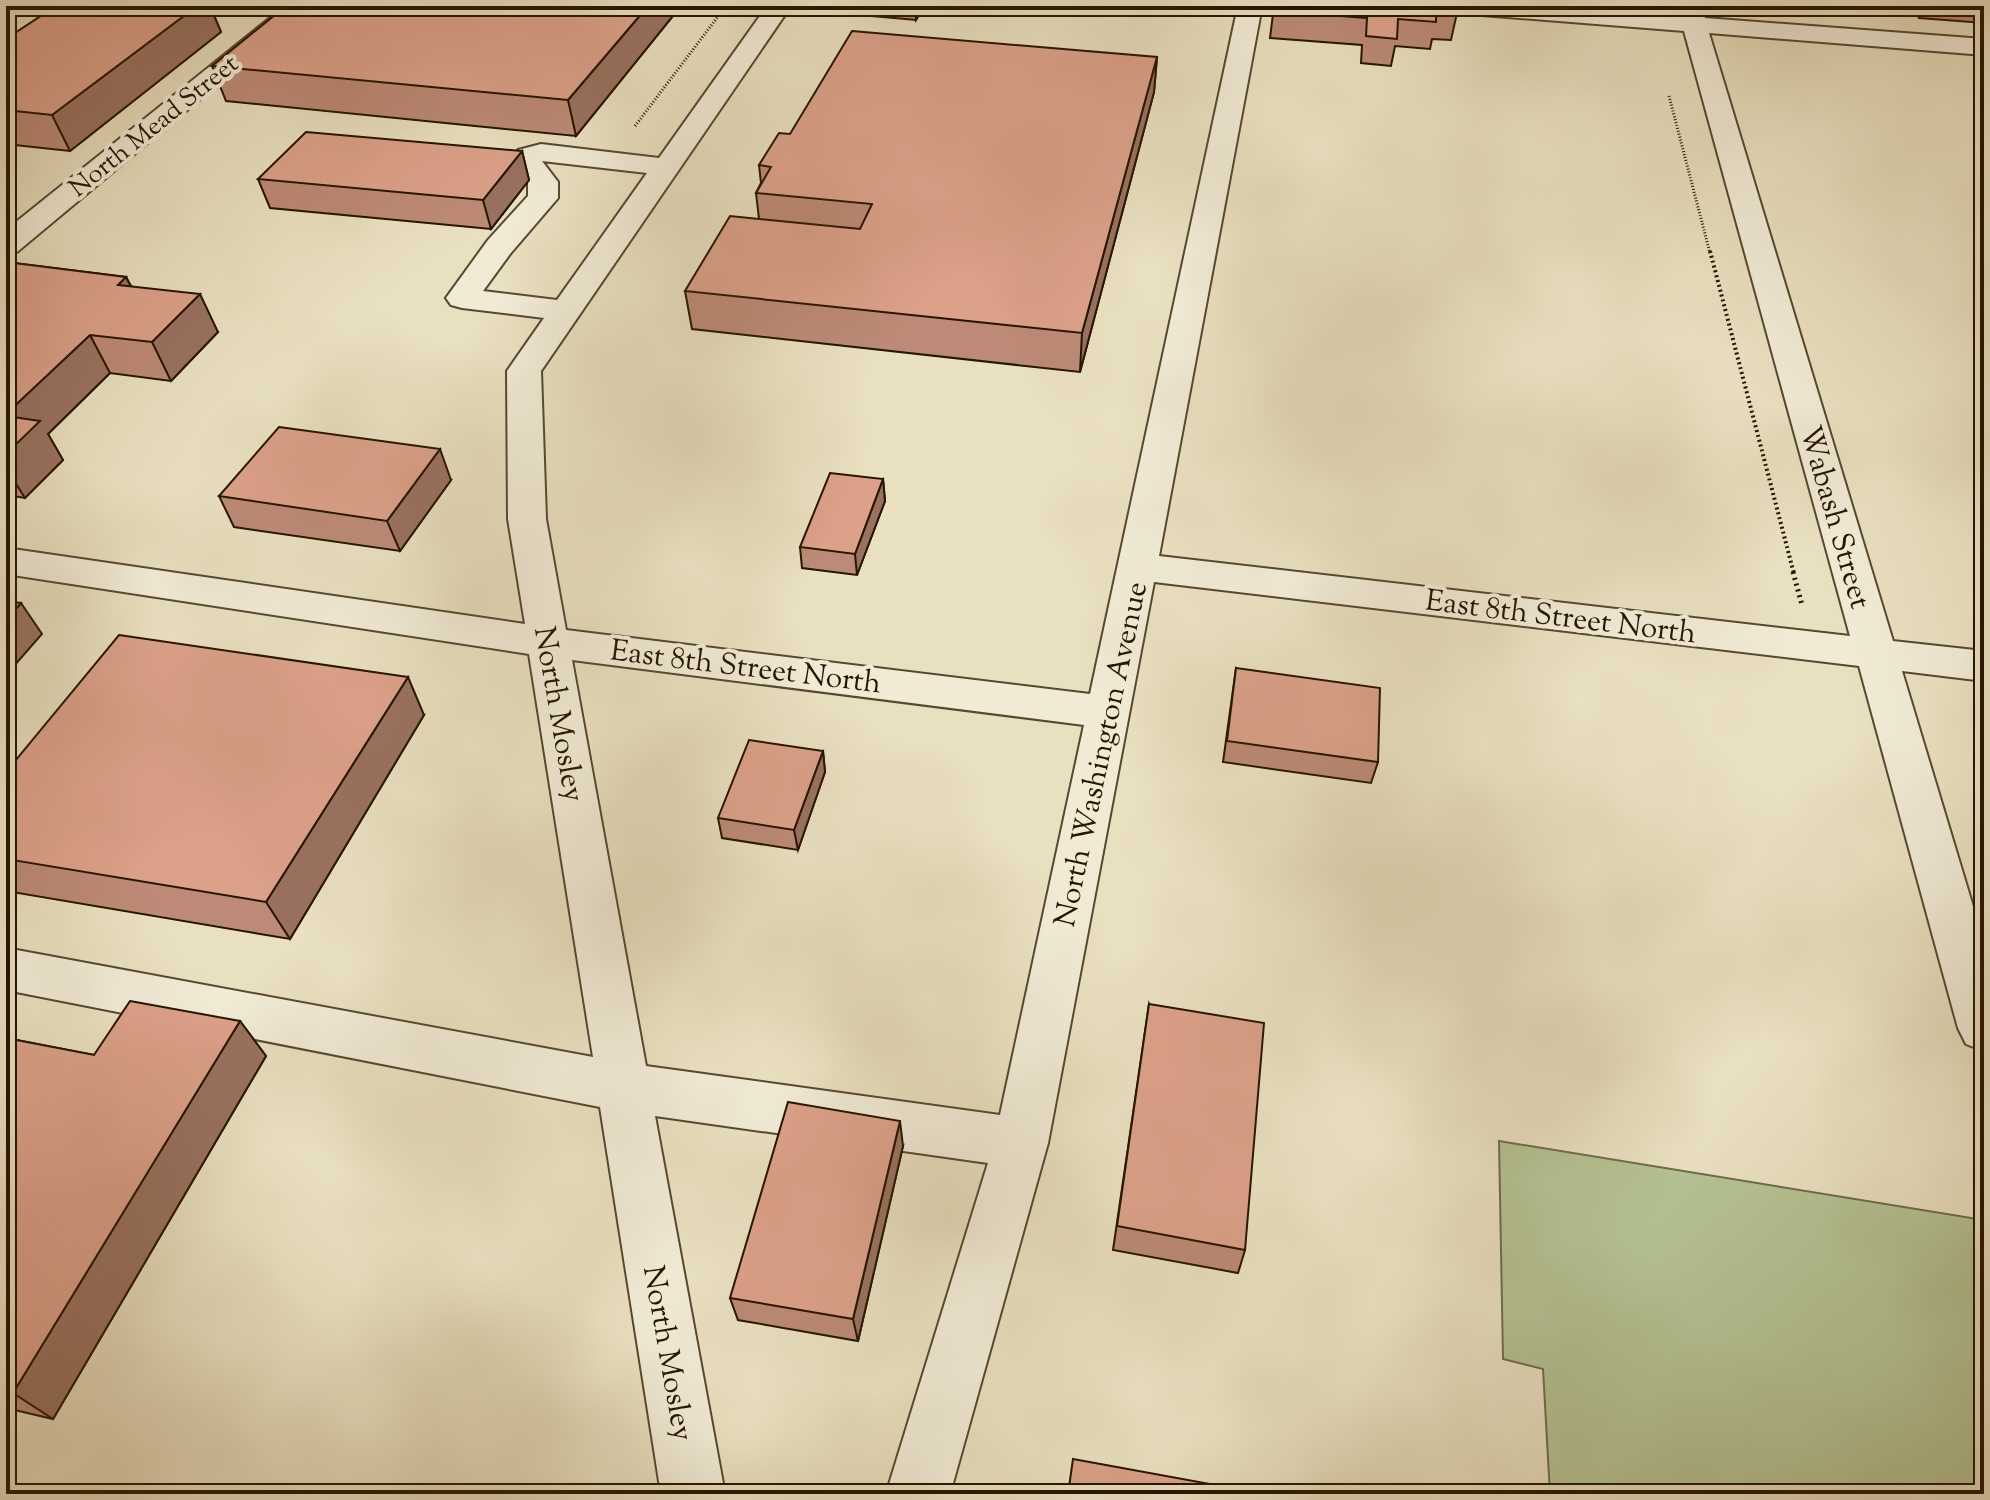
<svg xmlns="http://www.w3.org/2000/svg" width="1990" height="1500" font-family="'Sorts Mill Goudy',serif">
	<rect width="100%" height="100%" fill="#e9e0c0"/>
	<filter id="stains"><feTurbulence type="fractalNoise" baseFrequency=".0025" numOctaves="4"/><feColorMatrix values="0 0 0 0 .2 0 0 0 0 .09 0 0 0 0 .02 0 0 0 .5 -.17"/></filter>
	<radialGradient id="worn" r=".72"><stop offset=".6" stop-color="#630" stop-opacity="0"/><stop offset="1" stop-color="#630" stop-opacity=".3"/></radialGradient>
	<polygon fill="#b5c293" stroke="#6e6c4a" stroke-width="2" points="1499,1141 1984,1220 1984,1494 1550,1494 1543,1369 1503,1359"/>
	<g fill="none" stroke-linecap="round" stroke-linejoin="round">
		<g stroke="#574830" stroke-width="4">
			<g id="minor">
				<polygon points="285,6 312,6 17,252 6,254 6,230"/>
				<path d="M767,6H791L541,371L546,519L566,630L1090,694L1238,6H1262L1159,556L1850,636L1684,31L1456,13L1447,11L1444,6H1551L1679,16L1677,6H1701L1705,18L1984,39V55L1709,33L1893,641L1984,651V681L1902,671L1984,943V1051L1966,1044L1958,1028L1859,666L1154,582L1048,1143L950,1494H886L988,1163L655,1116L725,1494H661L600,1107L6,990V948L593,1057L529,654L6,574V548L525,624L508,519L507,371L544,318L462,308L451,305L446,298L488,240L528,196V183L513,163L518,150L541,144L659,158ZM542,161L647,173L557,300L483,291L510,254L558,198V182ZM572,660L1084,725L1000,1115L646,1066Z"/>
			</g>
		</g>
		<g stroke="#261500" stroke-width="3" stroke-dasharray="1 2" stroke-linecap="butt">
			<polyline points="817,16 823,6"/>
			<polyline points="1669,96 1710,253"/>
			<polyline points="635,126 726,6"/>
		</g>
		<polyline stroke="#261500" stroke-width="4" stroke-dasharray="2 3" stroke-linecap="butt" points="1710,251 1794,574"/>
		<polyline stroke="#261500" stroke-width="5" stroke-dasharray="2 4" stroke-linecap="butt" points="1793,572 1802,605"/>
		<use href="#minor" fill="#f1ebd6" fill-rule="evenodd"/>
	</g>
	<g fill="#bc8a76" stroke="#261500" stroke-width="2">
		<polygon points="56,6 210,6 221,32 70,151 6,144 6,32 9,37"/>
		<polygon points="286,6 681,6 576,136 226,101 212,66"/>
		<polygon points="860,6 924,6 916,20 861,15"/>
		<polygon points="1274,6 1457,6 1457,13 1451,40 1432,39 1430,49 1395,46 1391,66 1361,63 1362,45 1270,38"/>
		<polygon points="1913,6 1984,6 1984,23 1919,18"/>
		<polygon points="1157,57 1154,92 1080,372 692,329 685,291 759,219 756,193 761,183 759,165 790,134"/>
		<polygon points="522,151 529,180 491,229 270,208 258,179"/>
		<polygon points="6,262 126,277 131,286 218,332 171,381 110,373 48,434 63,460 25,498 6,495"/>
		<polygon points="883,479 885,501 857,575 802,568 800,547"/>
		<polygon points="451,480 400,551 234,527 219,496"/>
		<polygon points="1236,668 1378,762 1371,783 1223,762"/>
		<polygon points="424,715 290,939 6,891 6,754 13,763"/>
		<polygon points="823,751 825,772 798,850 722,838 718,818"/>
		<polygon points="1149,1004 1245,1250 1238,1273 1113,1250"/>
		<polygon points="240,1021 266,1056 53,1419 6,1408 6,1038 94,1055"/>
		<polygon points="903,1146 858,1341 738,1320 730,1298"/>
	</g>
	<g fill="#997160" stroke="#261500" stroke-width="2">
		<polygon points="197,6 210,6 221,32 70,151 52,115"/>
		<polygon points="648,6 681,6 576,136 568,100"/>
		<polygon points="915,6 924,6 916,20"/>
		<polygon points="1157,57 1154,92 1080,372 1082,333"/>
		<polygon points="522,151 529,180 491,229 483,200"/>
		<polygon points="126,277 145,314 118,285"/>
		<polygon points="200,294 218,332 171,381 152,342"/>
		<polygon points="90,335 110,373 48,434 63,460 25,498 6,468 6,414"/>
		<polygon points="440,449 451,480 400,551 387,521"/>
		<polygon points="883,479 885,501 857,575 855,554"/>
		<polygon points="21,603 42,634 6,675 6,620"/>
		<polygon points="408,677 424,715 290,939 266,902"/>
		<polygon points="823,751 825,772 798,850 794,830"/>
		<polygon points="6,754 28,781 6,808"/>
		<polygon points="240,1021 266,1056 53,1419 13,1393"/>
		<polygon points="900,1121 903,1146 858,1341 853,1319"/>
	</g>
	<g fill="#dba189" stroke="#261500" stroke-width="2">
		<polygon points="56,6 197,6 52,115 6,110 6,39"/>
		<polygon points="286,6 648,6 568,100 212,66"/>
		<polygon points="1274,6 1457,6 1457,13 1436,12 1436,22 1398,19 1397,39 1366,36 1367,18 1273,11"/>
		<polygon points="852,31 1157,57 1082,333 685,291 730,216 860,229 872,204 756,193 771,167 759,165 779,133 790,134"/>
		<polygon points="306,132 522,151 483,200 258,179"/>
		<polygon points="6,262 126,277 118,285 200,294 152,342 90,335 6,414"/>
		<polygon points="6,416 40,421 6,454"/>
		<polygon points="279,427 440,449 387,521 219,496"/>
		<polygon points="830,473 883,479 855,554 800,547"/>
		<polygon points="6,601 21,603 6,620"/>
		<polygon points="119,635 408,677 266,902 6,859 6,772"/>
		<polygon points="1236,668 1380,688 1378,762 1227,741"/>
		<polygon points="749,740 823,751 794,830 718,818"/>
		<polygon points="130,1001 240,1021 13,1393 6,1391 6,1038 94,1055"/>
		<polygon points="1149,1004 1264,1023 1245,1250 1117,1226"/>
		<polygon points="788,1102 900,1121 853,1319 730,1298"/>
		<polygon points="1073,1459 1210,1484 1209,1494 1068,1494"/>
	</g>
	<g text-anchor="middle" stroke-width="8" stroke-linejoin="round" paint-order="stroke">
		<g font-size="26" fill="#261500" stroke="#f1ebd6">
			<text transform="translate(153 125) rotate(-39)" y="9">North Mead Street</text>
		</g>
		<g font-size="30" fill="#261500" stroke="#f1ebd6">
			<text transform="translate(1836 517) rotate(74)" y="10">Wabash Street</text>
			<text transform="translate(1561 616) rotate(7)" y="10">East 8th Street North</text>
			<text transform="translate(746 666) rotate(7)" y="10">East 8th Street North</text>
			<text transform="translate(560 714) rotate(80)" y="10">North Mosley</text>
			<text transform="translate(1100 754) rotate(-78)" y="10">North Washington Avenue</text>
			<text transform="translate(669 1353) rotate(80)" y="10">North Mosley</text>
		</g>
	</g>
	<rect width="1990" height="1500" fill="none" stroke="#e9e0c0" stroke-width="32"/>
	<rect x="8" y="8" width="1974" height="1484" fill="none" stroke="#261500" stroke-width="4"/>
	<rect x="16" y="16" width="1958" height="1468" fill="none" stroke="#261500" stroke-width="2"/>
	<rect width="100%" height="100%" filter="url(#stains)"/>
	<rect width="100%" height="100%" fill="url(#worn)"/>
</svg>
